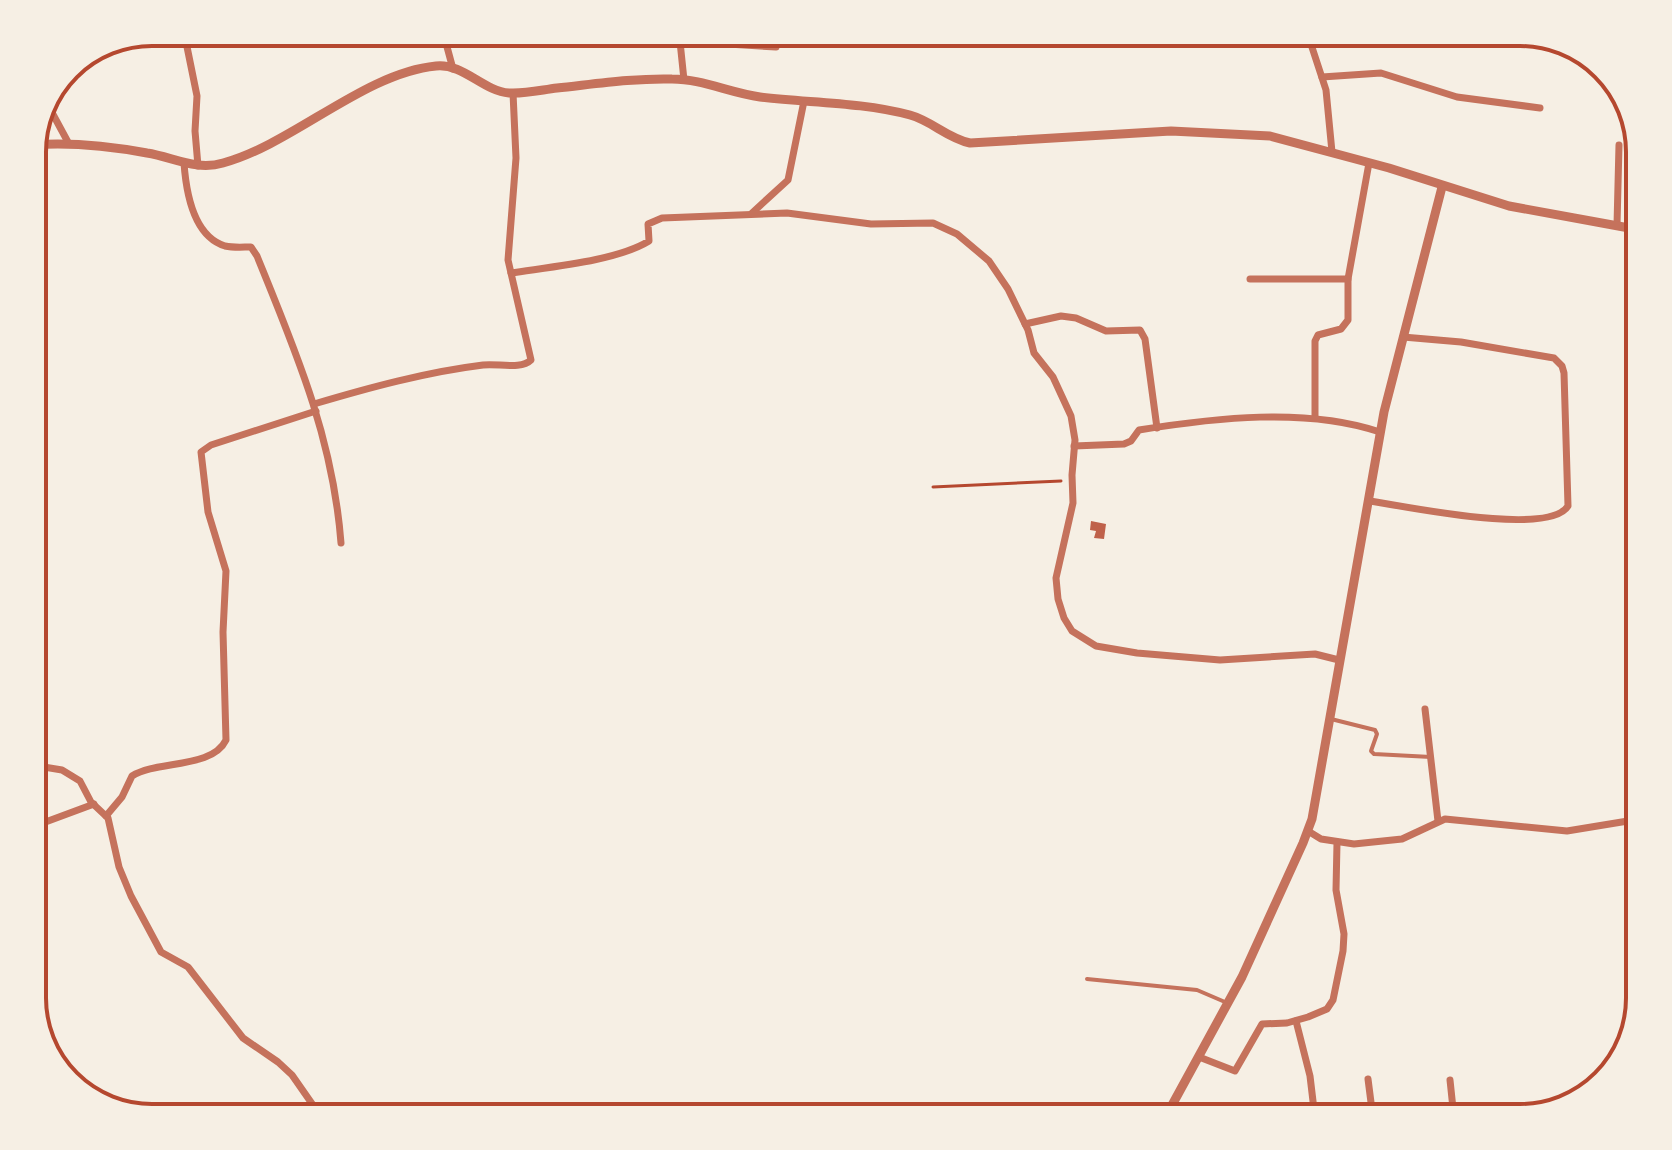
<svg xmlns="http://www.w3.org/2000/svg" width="1672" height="1150" font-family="Quicksand,sans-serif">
	<rect width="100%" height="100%" fill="#f6efe4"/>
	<polygon fill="#bf614a" points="1091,521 1106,524 1104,539 1094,538 1096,531 1090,530"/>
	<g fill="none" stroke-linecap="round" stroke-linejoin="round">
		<polyline stroke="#b5482f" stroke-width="3" points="933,487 1061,481"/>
		<g stroke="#c5725c" stroke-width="4">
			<polyline points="1331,719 1375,730 1377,734 1371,751 1374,754 1431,757"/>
			<polyline points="1632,818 1633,749"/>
			<polyline points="1087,979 1197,990 1225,1002"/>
		</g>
		<g stroke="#c5725c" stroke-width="7">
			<polyline points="184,32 197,96 195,131 198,166"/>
			<polyline points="443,32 453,69"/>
			<polyline points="679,32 684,80"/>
			<polyline points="1307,32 1326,90 1332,152"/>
			<polyline points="680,41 776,47"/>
			<polyline points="1322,77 1381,73 1457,97 1540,108"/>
			<polyline points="49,107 69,144"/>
			<path d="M184,163C186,191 193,236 225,246C234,248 243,247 251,247L257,256C296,352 333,438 341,543"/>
			<polyline points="752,213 788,180 804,101"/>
			<polyline points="1617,225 1619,145"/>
			<path d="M511,273C549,267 617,261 649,241L648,224L662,218L787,213L871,224L933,223L957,234L989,261L1008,289L1028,330L1034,353L1053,377L1071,416L1075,440L1072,475L1073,503L1056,578L1058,599L1064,618L1072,631L1096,646L1137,653L1220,660L1315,654L1339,660"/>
			<polyline points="1250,279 1348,279"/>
			<polyline points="1025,324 1061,316 1076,318 1106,331 1140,330 1145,339 1157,428"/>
			<path d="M314,404C368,388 426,372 483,365C497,363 521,370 531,360L508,260L516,158L513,93"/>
			<polyline points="1315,418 1315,341 1318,335 1341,329 1348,320 1348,279 1369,163"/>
			<path d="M1074,446L1124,444L1131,441L1139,430C1214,418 1306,407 1380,432"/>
			<path d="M1370,501C1404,506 1549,537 1568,506L1564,373L1562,366L1554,358L1461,342L1403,337"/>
			<polyline points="1425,709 1438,821"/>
			<polyline points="32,765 62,770 80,781 91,802 108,818 119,867 131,896 161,952 188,967 243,1038 278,1062 292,1075 322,1118"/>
			<path d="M106,816L122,797L132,776C157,760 212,769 226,740L223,632L226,571L208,512L201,452L211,445L316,411"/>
			<polyline points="32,827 94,804"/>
			<polyline points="1308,831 1321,839 1354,844 1402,839 1445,819 1567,831 1640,819"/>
			<polyline points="1296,1021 1310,1076 1315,1118"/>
			<polyline points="1199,1057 1235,1071 1262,1024 1287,1023 1308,1017 1327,1009 1333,1000 1343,951 1344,934 1336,890 1337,843"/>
			<polyline points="1368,1079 1373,1118"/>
			<polyline points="1450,1080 1454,1118"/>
		</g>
		<g stroke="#c5725c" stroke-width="9">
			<path d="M32,145C70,142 109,146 147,153C173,157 196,171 223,163C293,144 364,73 436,66C463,63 483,91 509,93C525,94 541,90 557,88C595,84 634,78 672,79C702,79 730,93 760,97C810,103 861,102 910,115C932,121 947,138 970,143L1171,131L1270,136L1389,168L1509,206L1640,230"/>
			<polyline points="1165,1118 1242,977 1303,843 1312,819 1384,412 1442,187"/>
		</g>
	</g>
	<path d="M0 0H1672V1150H0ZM152 46H1520A106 106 0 0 1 1626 152V998A106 106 0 0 1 1520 1104H152A106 106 0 0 1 46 998V152A106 106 0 0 1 152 46Z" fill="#f6efe4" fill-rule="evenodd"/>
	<path fill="none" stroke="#b5482f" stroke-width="4" d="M152 46H1520A106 106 0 0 1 1626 152V998A106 106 0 0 1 1520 1104H152A106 106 0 0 1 46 998V152A106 106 0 0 1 152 46Z"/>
</svg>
